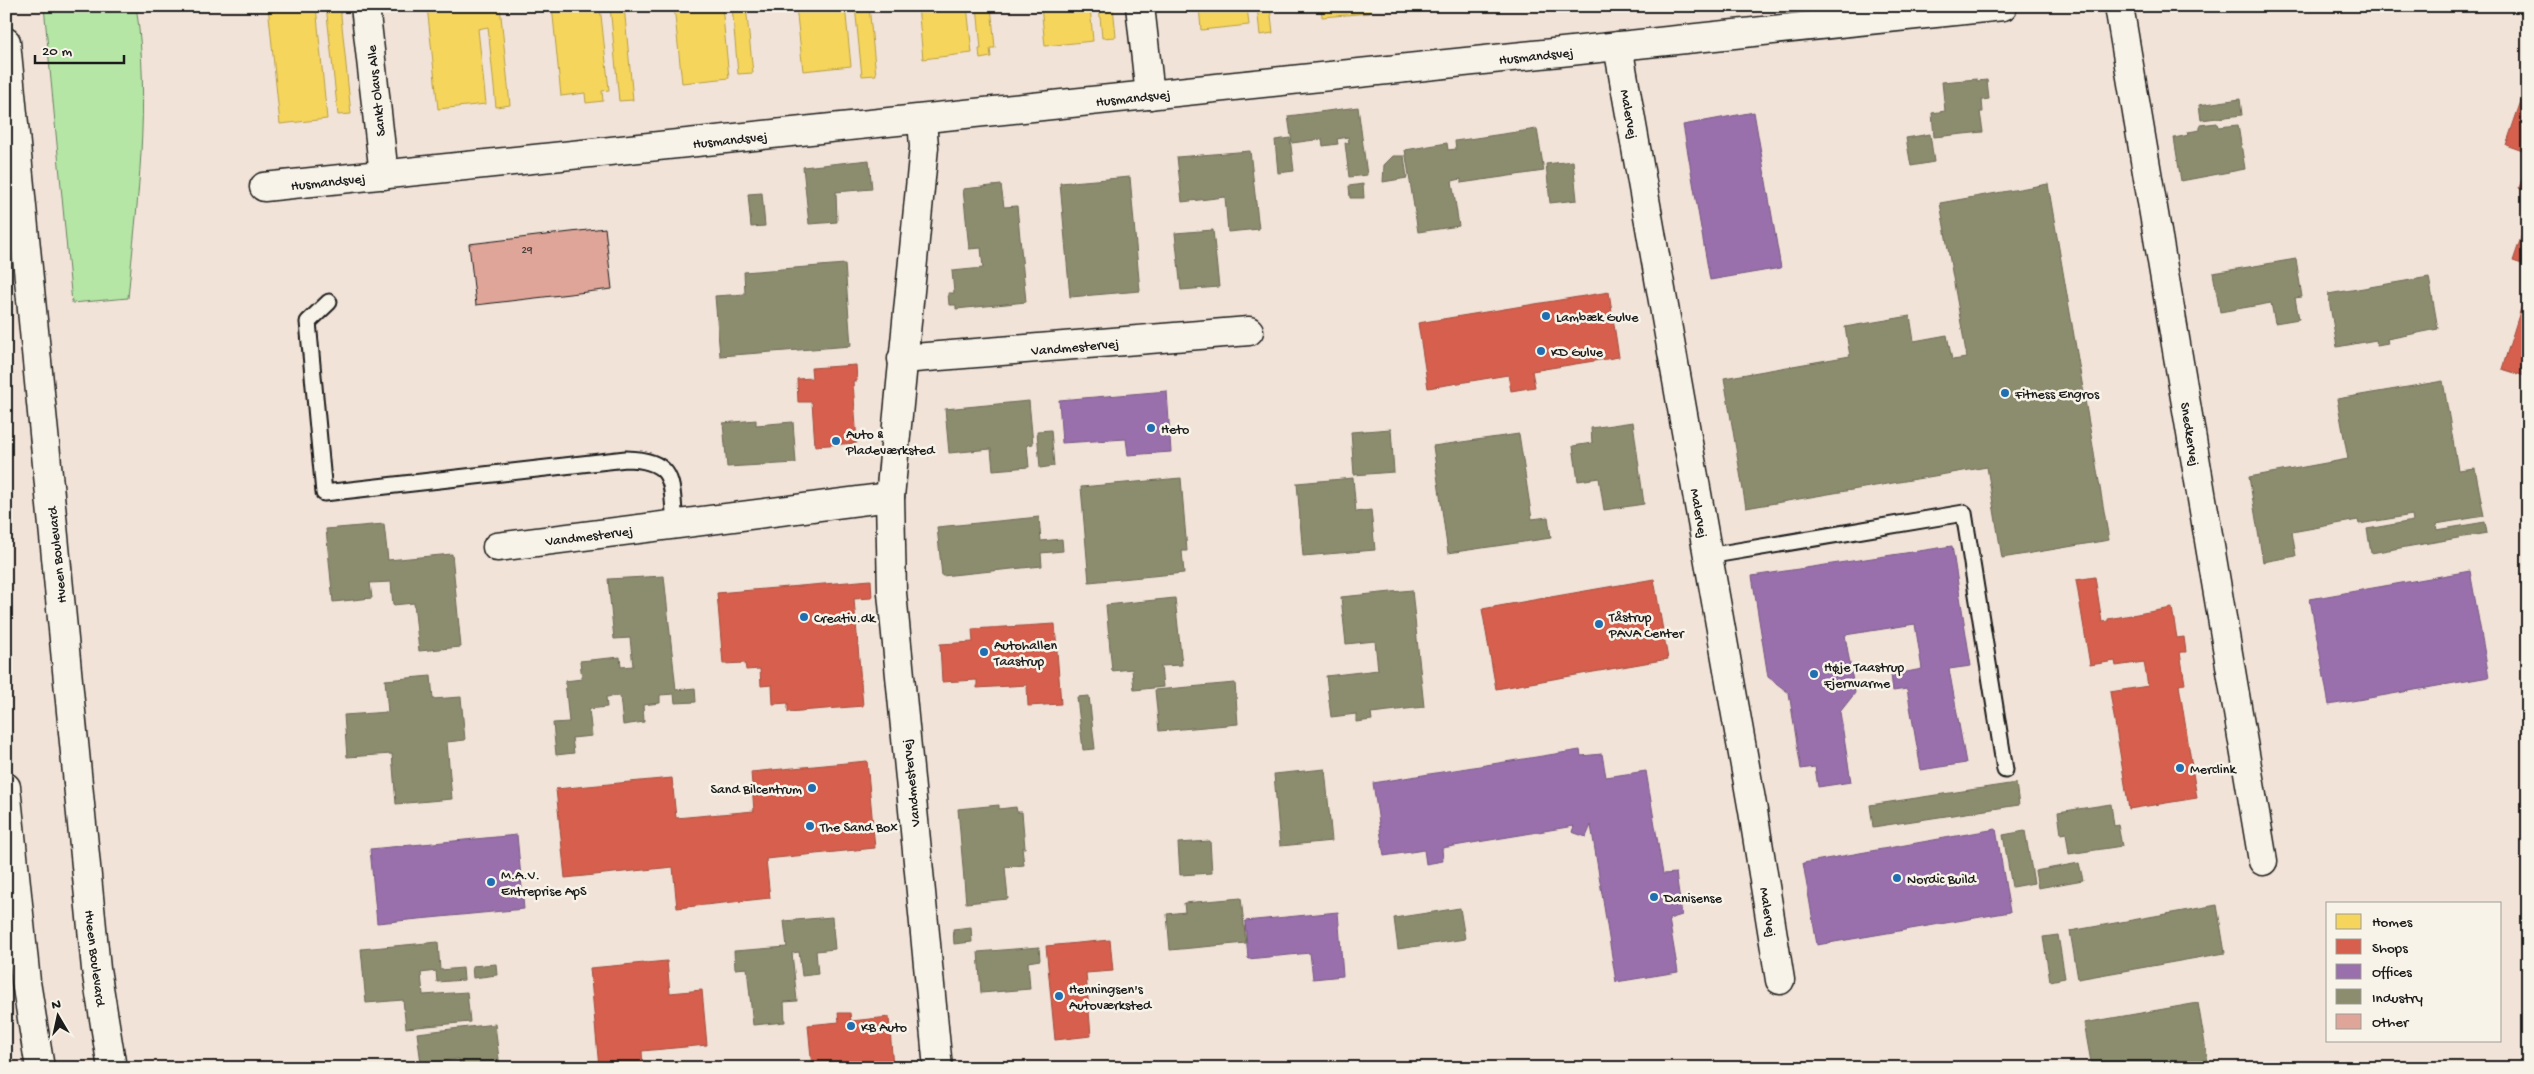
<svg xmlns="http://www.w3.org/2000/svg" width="2534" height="1074" font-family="'Gochi Hand',sans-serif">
	<rect width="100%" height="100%" fill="#f2e3d8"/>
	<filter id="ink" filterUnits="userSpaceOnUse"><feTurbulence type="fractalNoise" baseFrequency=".02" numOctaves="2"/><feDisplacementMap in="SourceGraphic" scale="10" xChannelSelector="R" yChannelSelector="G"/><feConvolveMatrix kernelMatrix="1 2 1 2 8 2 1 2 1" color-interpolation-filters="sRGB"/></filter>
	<g filter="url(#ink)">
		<path fill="#b5e6a6" stroke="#688161" d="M44,6H136C151,103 137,202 128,298L72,303Z"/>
		<g fill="#f6d55c" stroke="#b59e49">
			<polygon points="268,6 316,6 327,119 280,124"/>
			<polygon points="326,6 340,6 351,114 338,115"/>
			<polygon points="427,6 500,6 510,105 496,107 488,27 478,29 486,104 438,109"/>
			<polygon points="552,6 600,6 609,90 602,91 603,101 586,103 585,93 561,96"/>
			<polygon points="610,6 624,6 633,100 619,101"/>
			<polygon points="674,6 722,6 729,78 682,83"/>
			<polygon points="732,6 746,6 753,73 738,74"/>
			<polygon points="796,6 845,6 851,66 803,71"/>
			<polygon points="855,6 869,6 876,75 862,76"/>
			<polygon points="918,6 967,6 972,53 923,59"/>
			<polygon points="977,6 991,6 995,48 990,48 991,57 980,59 979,49 981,49"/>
			<polygon points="1041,6 1090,6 1093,41 1045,46"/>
			<polygon points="1099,6 1113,6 1116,37 1102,38"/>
			<polygon points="1199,6 1247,6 1249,25 1201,30"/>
			<polygon points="1257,6 1270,6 1273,33 1260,35"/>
			<polygon points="1321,6 1370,6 1370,13 1322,17"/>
		</g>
		<g fill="#d6604d" stroke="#9e4c3e">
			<polygon points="2521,101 2528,103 2528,153 2506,145"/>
			<polygon points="2528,163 2528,191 2519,188"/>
			<polygon points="2528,217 2528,266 2513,261"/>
			<polygon points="2528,286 2528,377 2502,369"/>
			<polygon points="1609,292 1619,357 1532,371 1535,387 1511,391 1508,375 1428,388 1418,323"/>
			<polygon points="856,365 857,381 853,381 857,443 815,446 812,402 798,402 797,379 812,378 811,368"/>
			<polygon points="2095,577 2102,622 2108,621 2108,619 2172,608 2177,638 2184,637 2186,652 2180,652 2185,684 2179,685 2197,798 2129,809 2110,692 2148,686 2144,662 2116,666 2115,661 2090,665 2076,580"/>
			<polygon points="1654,579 1668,659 1496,689 1482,609"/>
			<polygon points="871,580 872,598 854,599 863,706 788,712 788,703 773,704 772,685 761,686 760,669 746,670 745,663 723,664 717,593"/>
			<polygon points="1055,624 1061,704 1028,706 1027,685 977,688 977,680 942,682 940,644 973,642 972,629"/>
			<polygon points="867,761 875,848 766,859 770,898 677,908 673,867 565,878 556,789 672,778 676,818 754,811 751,772"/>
			<polygon points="1110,940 1113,971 1086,973 1091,1036 1055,1040 1046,946"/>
			<polygon points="667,961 670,993 702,990 707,1045 642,1051 643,1068 599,1068 590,968"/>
			<polygon points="838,1013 850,1013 851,1021 889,1017 893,1067 812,1068 808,1025 839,1022"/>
		</g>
		<g fill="#9970ab" stroke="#745780">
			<polygon points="1754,112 1781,268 1710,280 1683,125"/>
			<polygon points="1167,391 1171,452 1128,455 1126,439 1062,443 1059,400"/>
			<polygon points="1952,546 1971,666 1949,669 1966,763 1921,770 1907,689 1893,691 1891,675 1922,669 1915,624 1845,635 1855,693 1840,712 1851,782 1818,787 1815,767 1801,769 1789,693 1768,677 1752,576"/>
			<polygon points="2470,571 2489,677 2329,705 2310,599"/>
			<polygon points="1580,750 1581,756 1602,754 1606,777 1646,771 1663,874 1676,873 1682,915 1669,919 1678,972 1616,982 1591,825 1586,837 1572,832 1574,826 1442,848 1443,861 1426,864 1424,850 1384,856 1373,783"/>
			<polygon points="1996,829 2010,912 1817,945 1803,863"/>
			<polygon points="517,835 524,909 377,923 370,849"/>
			<polygon points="1338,912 1343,976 1313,979 1310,953 1248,959 1245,921"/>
		</g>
		<g fill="#8c8c6e" stroke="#6a6a55">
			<polygon points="1977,79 1977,81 1987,80 1989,99 1982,100 1983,112 1980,112 1983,132 1934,137 1932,113 1945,111 1942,82"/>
			<polygon points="2240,99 2242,115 2201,120 2199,105"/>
			<polygon points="1358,107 1367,175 1349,177 1345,143 1349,143 1348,137 1337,139 1338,144 1323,146 1322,139 1292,143 1288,116"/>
			<polygon points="2217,123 2218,127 2238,125 2245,169 2181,181 2174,138 2189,135 2188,132 2200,130 2200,125"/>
			<polygon points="1537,129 1544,171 1461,183 1461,179 1452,181 1459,226 1418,232 1405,150 1447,143 1448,150 1456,149 1455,141"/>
			<polygon points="1930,134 1934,162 1911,166 1906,138"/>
			<polygon points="1290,138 1294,171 1278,173 1275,140"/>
			<polygon points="1250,151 1259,229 1228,232 1225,197 1182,202 1177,157"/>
			<polygon points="1393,156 1404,156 1407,178 1383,182 1384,165"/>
			<polygon points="869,160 872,189 836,192 837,222 809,224 803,167"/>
			<polygon points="1573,161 1577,200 1550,203 1546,164"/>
			<polygon points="1130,177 1140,291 1070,297 1060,183"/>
			<polygon points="1363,184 1364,198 1350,198 1349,186"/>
			<polygon points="2048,184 2109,540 2002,558 1987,467 1746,508 1724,378 1850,356 1845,327 1910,316 1914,341 1947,335 1952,360 1967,358 1940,203"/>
			<polygon points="1001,185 1004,207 1017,206 1026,302 956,309 956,305 949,305 948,293 954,293 952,271 983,268 981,248 969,249 963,189"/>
			<polygon points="762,193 765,226 751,227 748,194"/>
			<polygon points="1213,230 1219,287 1181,290 1175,233"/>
			<polygon points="2296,259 2302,297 2295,298 2299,319 2275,323 2271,303 2220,312 2213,273"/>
			<polygon points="845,264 851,346 720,356 715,296 745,294 744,272"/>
			<polygon points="2429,277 2438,329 2387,339 2388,344 2377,346 2376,340 2337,347 2328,294"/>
			<polygon points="2443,381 2458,470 2475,468 2484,516 2436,524 2437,530 2485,522 2487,533 2371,553 2367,529 2413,521 2412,515 2359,524 2358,520 2292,532 2296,556 2263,562 2249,477 2348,459 2337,399"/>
			<polygon points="1029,401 1033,444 1027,445 1029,467 993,470 991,449 949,453 945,409"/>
			<polygon points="756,420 756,425 793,422 796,463 727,467 723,423"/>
			<polygon points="1633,422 1644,504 1604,510 1599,478 1578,481 1573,446 1592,443 1591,428"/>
			<polygon points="1391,429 1394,472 1354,475 1351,432"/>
			<polygon points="1051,430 1054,466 1040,468 1037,431"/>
			<polygon points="1519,434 1532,519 1548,517 1551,538 1448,553 1433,446"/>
			<polygon points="1181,478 1187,551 1182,551 1184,573 1089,582 1081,487"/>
			<polygon points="1353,478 1356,512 1371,510 1375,550 1303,556 1297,483"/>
			<polygon points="1039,517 1041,541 1062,539 1063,551 1041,553 1042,566 942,576 937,527"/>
			<polygon points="384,524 388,560 452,554 461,647 419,651 414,603 393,605 391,582 370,583 372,598 333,602 326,529"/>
			<polygon points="664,576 676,690 695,688 696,702 675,703 674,694 660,695 660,703 643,705 644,722 623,725 620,696 606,697 607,707 589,709 592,736 572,738 574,753 556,755 553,723 569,722 565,681 582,679 580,661 620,657 621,667 633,666 630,638 614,639 608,579"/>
			<polygon points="1412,590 1424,707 1371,713 1372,720 1356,722 1356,714 1331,717 1326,676 1378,670 1375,641 1346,644 1341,597"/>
			<polygon points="1175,598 1182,665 1161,666 1163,687 1134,690 1132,669 1112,671 1106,605"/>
			<polygon points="431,676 433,699 461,697 465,740 447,742 452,799 396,804 392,754 347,757 344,715 388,712 385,680"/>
			<polygon points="1235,683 1238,724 1159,731 1155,690"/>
			<polygon points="1089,696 1095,749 1083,750 1077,697"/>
			<polygon points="1325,769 1332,841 1280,846 1274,774"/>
			<polygon points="2016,783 2019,805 1873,827 1870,805"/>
			<polygon points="2111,804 2114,826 2118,825 2122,846 2069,854 2066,833 2061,834 2058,812"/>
			<polygon points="999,805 999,809 1016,807 1017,812 1022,812 1025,848 1022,848 1024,865 1005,867 1008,899 966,903 958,809"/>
			<polygon points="2025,831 2034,883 2012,887 2003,835"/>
			<polygon points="1210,841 1212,873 1180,875 1178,843"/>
			<polygon points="2079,863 2083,880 2038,888 2035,871"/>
			<polygon points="1241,898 1246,943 1170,950 1167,914 1185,912 1184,903"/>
			<polygon points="2217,905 2225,953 2078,979 2070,931"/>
			<polygon points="1460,908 1465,939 1398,949 1394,918"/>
			<polygon points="832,917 835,949 816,951 818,974 802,976 799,952 792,953 797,1001 784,1002 785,1022 753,1025 747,968 735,969 734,951 787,947 784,921"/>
			<polygon points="971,927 972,942 954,944 953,929"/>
			<polygon points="2058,935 2065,978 2050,981 2043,937"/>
			<polygon points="438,942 440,970 463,968 464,980 437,982 436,971 421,973 423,995 467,992 470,1022 406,1028 403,1000 366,1003 361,949"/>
			<polygon points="1039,947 1040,960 1028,962 1030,989 981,993 978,952"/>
			<polygon points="496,964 497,975 473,978 472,966"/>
			<polygon points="2198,1003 2209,1068 2092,1068 2084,1023"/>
			<polygon points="495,1024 500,1068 460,1068 459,1059 421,1063 417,1033"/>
		</g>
		<polygon fill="#dea598" stroke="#1c1c1c" points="605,228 612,289 476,305 469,244"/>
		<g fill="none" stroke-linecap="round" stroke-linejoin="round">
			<g stroke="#1c1c1c" stroke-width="19">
				<g id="lane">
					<path d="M329,302L308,322L324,493L626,459C677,460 671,484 675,524"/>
					<polyline points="1708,556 1964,513 2005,770"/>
				</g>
			</g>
			<g stroke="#1c1c1c" stroke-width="31">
				<g id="street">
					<polyline points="365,6 384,175"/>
					<polyline points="1140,6 1150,95"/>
					<polyline points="2119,6 2263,861"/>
					<polyline points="1618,46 1753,811 1780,980"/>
					<polyline points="922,119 924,147 890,497 892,593 938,1068"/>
					<polyline points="264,187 2003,6"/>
					<polyline points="902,359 1249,331"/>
					<polyline points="497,547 890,497"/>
				</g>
			</g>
			<g stroke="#1c1c1c" stroke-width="31">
				<g id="secondary">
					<polyline points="6,42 96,969 112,1068"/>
					<polyline points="6,787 26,982 40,1068"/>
				</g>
			</g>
			<use href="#lane" stroke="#f7f3e8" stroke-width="15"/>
			<use href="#street" stroke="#f7f3e8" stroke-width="28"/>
			<use href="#secondary" stroke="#f7f3e8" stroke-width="28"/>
		</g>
	</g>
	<g fill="#1f6fb2" stroke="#f7f3e8" stroke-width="2">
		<circle cx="1546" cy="316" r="5"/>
		<circle cx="1541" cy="351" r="5"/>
		<circle cx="2005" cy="393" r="5"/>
		<circle cx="1151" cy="428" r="5"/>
		<circle cx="836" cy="441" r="5"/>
		<circle cx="804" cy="617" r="5"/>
		<circle cx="1599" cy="624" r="5"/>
		<circle cx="984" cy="652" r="5"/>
		<circle cx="1814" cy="674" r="5"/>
		<circle cx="2180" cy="768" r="5"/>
		<circle cx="812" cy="788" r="5"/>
		<circle cx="810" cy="826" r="5"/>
		<circle cx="1897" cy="878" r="5"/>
		<circle cx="491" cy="882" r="5"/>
		<circle cx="1654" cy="897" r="5"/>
		<circle cx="1059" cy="996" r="5"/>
		<circle cx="851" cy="1026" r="5"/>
	</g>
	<g text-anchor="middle" stroke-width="5" stroke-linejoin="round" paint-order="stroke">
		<g font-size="11" fill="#4c3e3b">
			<text x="527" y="253">29</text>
		</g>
		<g font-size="14" fill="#1c1c1c" stroke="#f7f3e8">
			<text transform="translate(1536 55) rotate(-6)" y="5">Husmandsvej</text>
			<text transform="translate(375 91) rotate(-96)" y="5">Sankt Olavs Alle</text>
			<text transform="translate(1133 97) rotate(-6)" y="5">Husmandsvej</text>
			<text transform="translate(1630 114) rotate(80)" y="5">Malervej</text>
			<text transform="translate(730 139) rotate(-6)" y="5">Husmandsvej</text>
			<text transform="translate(328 181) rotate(-6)" y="5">Husmandsvej</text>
			<text transform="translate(1075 346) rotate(-5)" y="5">Vandmestervej</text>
			<text transform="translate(2191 434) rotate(81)" y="5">Snedkervej</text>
			<text transform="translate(1700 513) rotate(80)" y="5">Malervej</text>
			<text transform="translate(589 535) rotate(-7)" y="5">Vandmestervej</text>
			<text transform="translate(56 555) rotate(-96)" y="5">Hveen Boulevard</text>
			<text transform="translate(910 783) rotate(-96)" y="5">Vandmestervej</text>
			<text transform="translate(1769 912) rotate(81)" y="5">Malervej</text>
			<text transform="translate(96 958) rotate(83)" y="5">Hveen Boulevard</text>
		</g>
		<g font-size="14" fill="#1c1c1c" stroke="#f7f3e8" text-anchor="start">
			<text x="1556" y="321">Lambæk Gulve</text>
			<text x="1551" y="356">KD Gulve</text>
			<text x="2015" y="398">Fitness Engros</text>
			<text x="1161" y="433">Heto</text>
			<text x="846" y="438">Auto &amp;<tspan x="846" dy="16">Pladeværksted</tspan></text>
			<text x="1609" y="621">Tåstrup<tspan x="1609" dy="16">PAVA Center</tspan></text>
			<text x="814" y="622">Creativ.dk</text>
			<text x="994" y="649">Autohallen<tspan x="994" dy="16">Taastrup</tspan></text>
			<text x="1824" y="671">Høje Taastrup<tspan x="1824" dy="16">Fjernvarme</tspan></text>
			<text x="2190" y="773">Merclink</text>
			<text x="802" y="793" text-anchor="end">Sand Bilcentrum</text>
			<text x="820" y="831">The Sand Box</text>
			<text x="501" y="879">M.A.V.<tspan x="501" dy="16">Entreprise ApS</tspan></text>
			<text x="1907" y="883">Nordic Build</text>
			<text x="1664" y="902">Danisense</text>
			<text x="1069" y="993">Henningsen's<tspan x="1069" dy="16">Autoværksted</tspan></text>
			<text x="861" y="1031">KB Auto</text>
		</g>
	</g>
	<rect width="2534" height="1074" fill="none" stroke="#f7f3e8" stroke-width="25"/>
	<rect x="12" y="12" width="2509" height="1049" fill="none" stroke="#1c1c1c" stroke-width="2" filter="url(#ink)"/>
	<rect x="2326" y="902" width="175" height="140" fill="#f7f3e8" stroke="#9f9d96"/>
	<rect x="2336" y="914" width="25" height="15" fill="#f6d55c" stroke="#9f9d96"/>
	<text x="2372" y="926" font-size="15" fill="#1c1c1c">Homes</text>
	<rect x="2336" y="939" width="25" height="15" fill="#d6604d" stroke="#9f9d96"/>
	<text x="2372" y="952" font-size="15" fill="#1c1c1c">Shops</text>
	<rect x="2336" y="964" width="25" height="15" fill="#9970ab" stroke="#9f9d96"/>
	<text x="2372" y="976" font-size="15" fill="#1c1c1c">Offices</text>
	<rect x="2336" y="989" width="25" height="15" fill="#8c8c6e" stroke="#9f9d96"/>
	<text x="2372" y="1002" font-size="15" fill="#1c1c1c">Industry</text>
	<rect x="2336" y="1014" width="25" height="15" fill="#dea598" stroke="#9f9d96"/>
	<text x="2372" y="1026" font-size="15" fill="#1c1c1c">Other</text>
	<g transform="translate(58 1016) rotate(351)" stroke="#f7f3e8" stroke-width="4" paint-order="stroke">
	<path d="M0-4L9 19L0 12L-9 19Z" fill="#1c1c1c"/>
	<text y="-8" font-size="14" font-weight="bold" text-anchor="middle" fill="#1c1c1c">N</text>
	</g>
	<path d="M35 55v8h89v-8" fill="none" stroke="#1c1c1c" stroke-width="2.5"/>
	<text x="42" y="55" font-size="15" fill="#1c1c1c" stroke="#f7f3e8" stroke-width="4" paint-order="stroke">20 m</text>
</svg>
